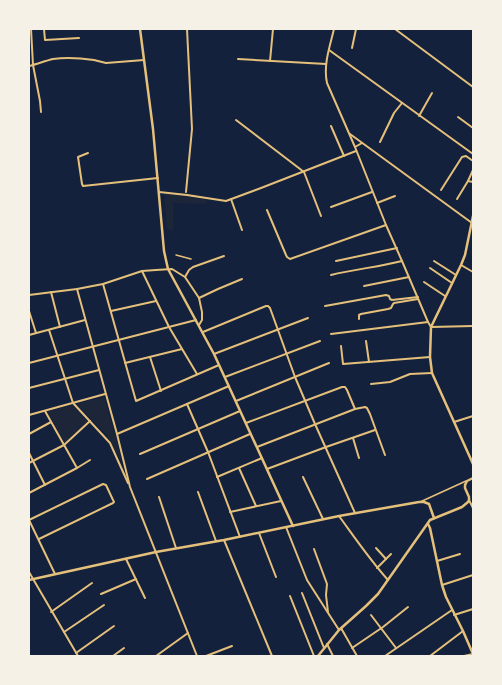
<svg xmlns="http://www.w3.org/2000/svg" width="502" height="685" font-family="'Fira Sans',sans-serif">
	<rect width="100%" height="100%" fill="#14213d"/>
	<g fill="#1d2539">
		<polygon points="164,193 188,193 208,198 205,204 173,203 173,231 167,228"/>
		<polygon points="104,397 115,435 122,463 107,435 76,404"/>
		<polygon points="72,405 88,422 64,443 48,412"/>
	</g>
	<g fill="none" stroke-linecap="round" stroke-linejoin="round">
		<g stroke="#e5c07b" stroke-width="1.5">
			<polyline points="176,255 191,259"/>
			<polyline points="420,502 466,481"/>
		</g>
		<g stroke="#e5c07b" stroke-width="2">
			<polyline points="31,29 33,65 40,101 41,112"/>
			<polyline points="44,29 45,40 79,38"/>
			<path d="M334,29C330,46 323,65 327,83L355,147L386,225L402,261L428,322L431,327L473,326"/>
			<polyline points="395,29 473,87"/>
			<polyline points="352,48 356,29"/>
			<polyline points="329,50 473,154"/>
			<polyline points="238,59 326,64"/>
			<polyline points="270,61 273,29"/>
			<path d="M29,66C37,64 45,61 53,59C67,57 80,58 94,60C98,61 102,62 106,63L144,60"/>
			<polyline points="419,116 432,93"/>
			<polyline points="458,117 473,128"/>
			<polyline points="236,120 304,172 321,216"/>
			<polyline points="331,126 344,156"/>
			<polyline points="350,134 472,223"/>
			<polyline points="380,142 394,113 402,103"/>
			<polyline points="355,147 362,143"/>
			<polyline points="88,153 78,157 82,184 83,186 158,178"/>
			<polyline points="473,170 468,181 473,182"/>
			<polyline points="441,190 462,157 466,156 473,161"/>
			<polyline points="159,192 187,195 226,201 261,188 356,151"/>
			<polyline points="186,192 192,129 187,29"/>
			<polyline points="231,199 242,230"/>
			<polyline points="457,199 468,181"/>
			<polyline points="377,203 395,196"/>
			<polyline points="331,207 372,192"/>
			<polyline points="267,210 286,255 287,257 290,259 386,225"/>
			<polyline points="336,261 397,248"/>
			<polyline points="434,261 456,275"/>
			<polyline points="461,265 473,272"/>
			<polyline points="430,268 452,283"/>
			<polyline points="142,271 169,327 197,374"/>
			<path d="M331,275C355,269 379,267 402,261"/>
			<polyline points="185,277 189,270 193,267 224,256"/>
			<polyline points="424,282 445,296"/>
			<polyline points="103,284 136,401 219,365"/>
			<polyline points="364,286 409,277"/>
			<polyline points="77,289 117,434 130,487 197,656"/>
			<polyline points="51,292 60,327"/>
			<polyline points="29,295 77,289 103,284 142,271 156,270 172,269 185,277 199,298 202,312 202,320 199,325"/>
			<polyline points="199,298 218,289 242,279"/>
			<polyline points="325,306 386,295 389,296 390,299 392,300 418,297"/>
			<polyline points="29,311 36,333"/>
			<polyline points="111,311 156,301"/>
			<polyline points="359,319 359,315 361,314 388,309 391,308 393,304 394,303 418,299"/>
			<polyline points="49,330 73,403 110,443 128,483"/>
			<polyline points="203,332 266,306 268,306 270,308 295,377 315,424 355,513"/>
			<polyline points="331,334 428,322"/>
			<polyline points="29,335 85,320"/>
			<polyline points="366,341 369,362"/>
			<polyline points="341,346 343,364 430,357"/>
			<polyline points="214,354 308,318"/>
			<polyline points="150,357 161,391"/>
			<polyline points="29,363 196,320"/>
			<polyline points="125,363 182,349"/>
			<polyline points="225,377 320,341"/>
			<polyline points="371,384 390,382 410,374 432,373"/>
			<polyline points="29,388 99,370"/>
			<polyline points="236,401 329,363"/>
			<polyline points="187,404 208,452 240,537"/>
			<polyline points="45,411 77,468"/>
			<polyline points="29,415 105,394"/>
			<polyline points="454,422 473,416"/>
			<polyline points="246,423 342,387 345,387 347,390 355,409"/>
			<polyline points="29,434 51,422"/>
			<polyline points="117,434 229,386"/>
			<polyline points="353,438 359,458"/>
			<polyline points="257,447 355,409 365,407 367,408 370,414 385,455"/>
			<polyline points="29,453 45,485"/>
			<polyline points="140,454 240,411"/>
			<polyline points="29,463 64,445 90,421"/>
			<polyline points="239,468 256,506"/>
			<polyline points="267,469 326,447 375,430"/>
			<polyline points="217,477 262,458"/>
			<polyline points="303,477 323,519"/>
			<polyline points="147,479 250,434"/>
			<polyline points="198,492 216,541"/>
			<polyline points="29,493 77,468 90,460"/>
			<polyline points="159,497 176,548"/>
			<polyline points="469,500 473,508"/>
			<polyline points="230,512 281,501"/>
			<path d="M339,516C355,538 370,560 388,580"/>
			<polyline points="286,527 307,580 339,630"/>
			<polyline points="259,533 276,577"/>
			<polyline points="39,539 113,503 114,502 113,500 106,485 103,484 29,520 55,574"/>
			<polyline points="224,540 272,656"/>
			<polyline points="376,548 386,559"/>
			<polyline points="314,549 327,584 326,595 328,612"/>
			<polyline points="126,559 145,598"/>
			<polyline points="437,561 460,554"/>
			<polyline points="377,568 391,554"/>
			<polyline points="29,572 78,656"/>
			<polyline points="442,585 473,575"/>
			<polyline points="302,593 324,648"/>
			<polyline points="101,594 136,579"/>
			<polyline points="290,596 314,656"/>
			<polyline points="51,612 92,583"/>
			<polyline points="371,615 396,648"/>
			<polyline points="454,615 473,609"/>
			<polyline points="341,628 357,656"/>
			<polyline points="64,632 104,605"/>
			<polyline points="327,644 333,656"/>
			<polyline points="352,648 383,627 408,607"/>
			<polyline points="76,653 114,626"/>
			<polyline points="113,656 124,648"/>
			<polyline points="156,656 188,633"/>
			<polyline points="206,656 232,646"/>
			<polyline points="385,656 452,610"/>
			<polyline points="430,656 463,631"/>
			<polyline points="464,656 473,654"/>
		</g>
		<g stroke="#e5c07b" stroke-width="2.5">
			<polyline points="140,29 153,129 164,251 168,269 214,354 293,526"/>
			<polyline points="473,216 465,255 461,265 431,327 430,357 432,373 473,464"/>
			<polyline points="428,524 430,528 442,585 446,597 463,631 473,654"/>
			<polyline points="29,580 156,552 224,540 339,516 419,502 424,502 429,504 434,518"/>
			<polyline points="318,656 339,630 366,606 378,594 430,520 462,507 468,502 469,500 469,497 465,488 465,485 467,481 473,478"/>
		</g>
	</g>
	<rect width="502" height="685" fill="none" stroke="#f6f1e7" stroke-width="60"/>
</svg>
